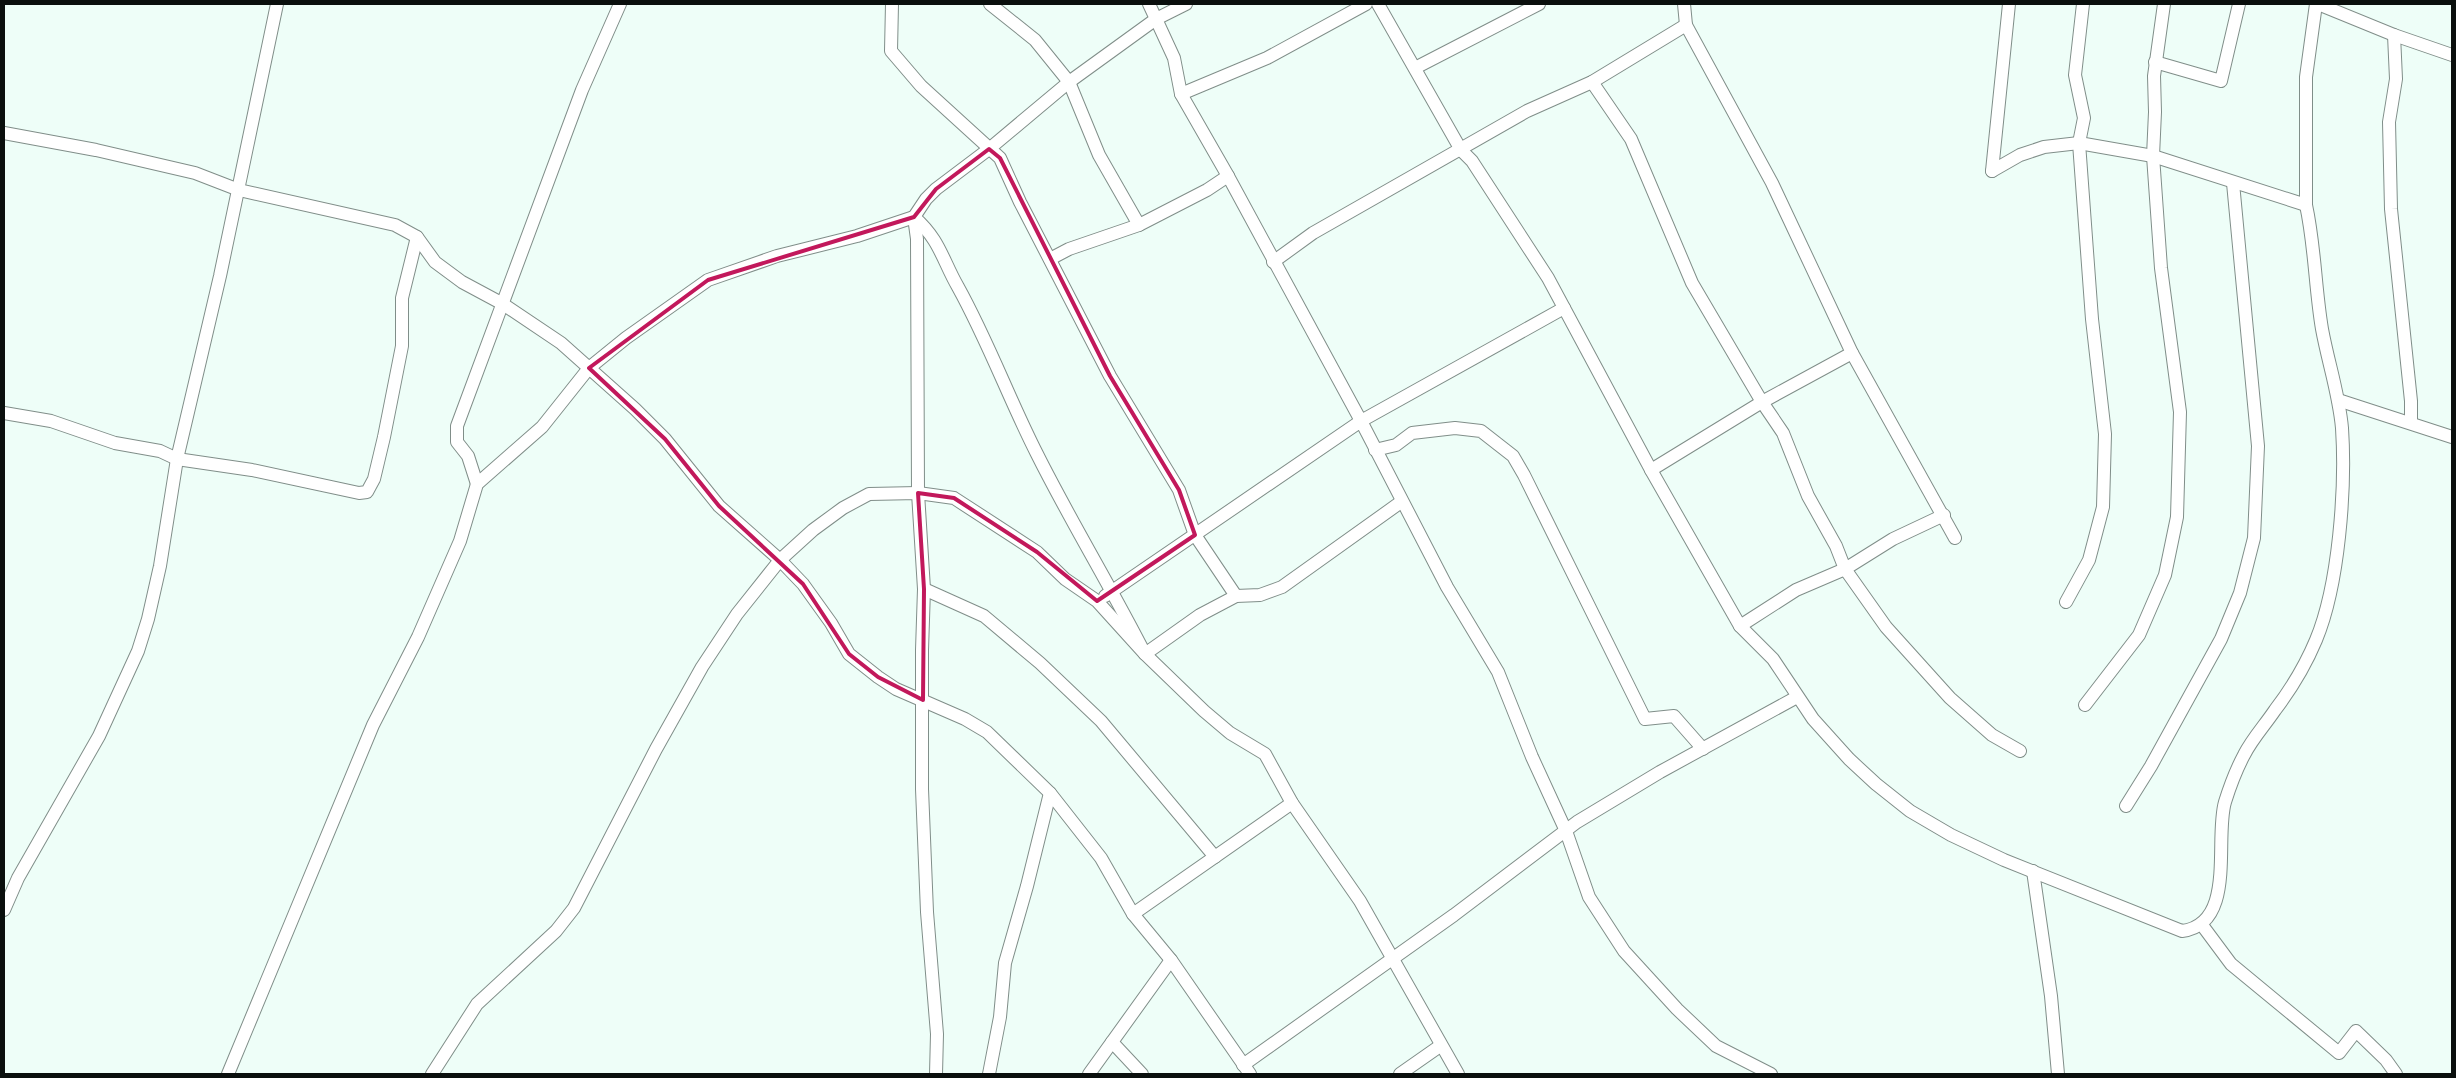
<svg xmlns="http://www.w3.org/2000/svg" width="2456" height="1078" font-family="Mulish,sans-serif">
	<rect width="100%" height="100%" fill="#eefef8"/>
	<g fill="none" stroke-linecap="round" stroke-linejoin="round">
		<g stroke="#808e89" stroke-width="14">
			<g id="minor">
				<polyline points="892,4 891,51 921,86 1000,158 1020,202 1110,376 1179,490 1195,535 1236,596"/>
				<polyline points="990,4 1035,40 1069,82 1099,155 1139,225 1207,190 1228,176"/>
				<polyline points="1186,4 1156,19 1174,58 1181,94 1228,176 1361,421 1564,308"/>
				<path d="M1378,4L1461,150L1472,161L1548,278L1651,470L1740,626L1773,659L1813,719L1849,759L1876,784L1910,811L1951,835L2004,860L2182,931C2237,924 2214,839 2225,802C2230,786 2236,770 2244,755C2252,739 2265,725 2275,710C2291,689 2306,664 2316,640C2339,585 2346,488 2342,428C2339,394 2328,362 2322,329C2315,288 2315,246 2306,205V77L2316,4"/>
				<polyline points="1684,4 1686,25 1772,183 1852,353 1955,538"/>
				<polyline points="2318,4 2394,35 2452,55"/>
				<polyline points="2394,35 2396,79 2389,122 2391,209 2411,401 2411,423"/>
				<polyline points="2155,62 2221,81 2239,4"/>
				<polyline points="1415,68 1539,4"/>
				<polyline points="1592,82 1631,139 1692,283 1762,402 1783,433 1808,496 1836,546 1845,569 1886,627 1950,698 1992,735 2020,751"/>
				<polyline points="1181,94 1267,58 1366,4"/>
				<polyline points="4,133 96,150 195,173 239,190 395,225 417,237 435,262 462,282 503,304 561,343 635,409 665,439 719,506 780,560 803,584 831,623 849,654 878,677 896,689 965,719 987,732 1050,793 1101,858 1133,914 1171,960 1250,1074"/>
				<polyline points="1992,171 2020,155 2044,147 2079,143 2153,156 2306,205"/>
				<polyline points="1992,171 2009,4"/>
				<polyline points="1050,259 1069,249 1139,225"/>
				<polyline points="1273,262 1313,233 1527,111 1592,82 1686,25"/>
				<polyline points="2338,400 2452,437"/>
				<polyline points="4,413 51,421 115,443 160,451 177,459 252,470 359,493 367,492 374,479 384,437 402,346 402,298 417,237"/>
				<polyline points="1375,450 1396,445 1412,433 1455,428 1481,431 1513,456 1524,475 1645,719 1674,716 1703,749"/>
				<polyline points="1651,470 1762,402 1852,353"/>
				<polyline points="477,484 468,456 457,442 457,426 582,90 620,4"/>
				<polyline points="924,589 984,616 1040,663 1101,721 1215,857"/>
				<polyline points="1105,596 1361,421 1447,587 1498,672 1532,757 1566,831 1589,897 1624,951 1677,1009 1716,1046 1771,1074"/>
				<polyline points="2066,602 2089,560 2103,507 2105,434 2092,319 2079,143 2084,118 2075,75 2083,4"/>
				<polyline points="1740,626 1796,590 1845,569 1893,539 1944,515"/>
				<polyline points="2085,705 2139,635 2165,575 2177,517 2180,412 2161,268 2153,156 2155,112 2154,76 2164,4"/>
				<polyline points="2126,806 2151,766 2221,639 2240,593 2254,538 2258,446 2233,183"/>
				<polyline points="2033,871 2051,996 2058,1074"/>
				<polyline points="4,910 18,878 99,736 138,651 148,619 160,566 177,459 220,276 277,4"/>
				<polyline points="1133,914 1292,803"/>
				<polyline points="2202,925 2231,964 2339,1053 2356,1031 2386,1060 2396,1074"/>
				<polyline points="1112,1042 1142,1074"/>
				<polyline points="1243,1065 1454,915 1577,822 1660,772 1797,697"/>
				<path d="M228,1074L373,725L418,637L460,541L477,484L542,427L589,368L626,338L708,280L777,256L857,236L914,217C940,240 942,259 958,287C988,341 1009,399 1037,454C1071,522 1111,587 1145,654L1200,615L1236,596L1260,595L1282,587L1401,502"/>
				<polyline points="432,1074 477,1004 556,931 574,908 656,749 702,667 737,614 780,560 813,530 843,508 869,494 918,493 954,498 1037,552 1065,579 1097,601 1145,654 1204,711 1230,733 1265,754 1292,803 1360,901 1458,1074"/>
				<polyline points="936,1074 937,1034 927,912 922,789 922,650 924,589 918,493 917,239 914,217 926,199 936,189 989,149 1069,82 1156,19 1149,4"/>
				<polyline points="989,1074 1000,1017 1005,963 1027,886 1050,793"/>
				<polyline points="1089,1074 1171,960"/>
				<polyline points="1400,1074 1440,1046"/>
			</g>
		</g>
		<use href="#minor" stroke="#fff" stroke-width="12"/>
	</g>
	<path fill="none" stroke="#c2185b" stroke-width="4" stroke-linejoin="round" d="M989,149L1000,158L1110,376L1179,490L1195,535L1097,601L1037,552L954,498L918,493L924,589L923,700L878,677L849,654L803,584L719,506L665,439L589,368L708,280L914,217L936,189Z"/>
	<rect width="2456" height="1078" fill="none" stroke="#0a0f0d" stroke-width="10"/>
</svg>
